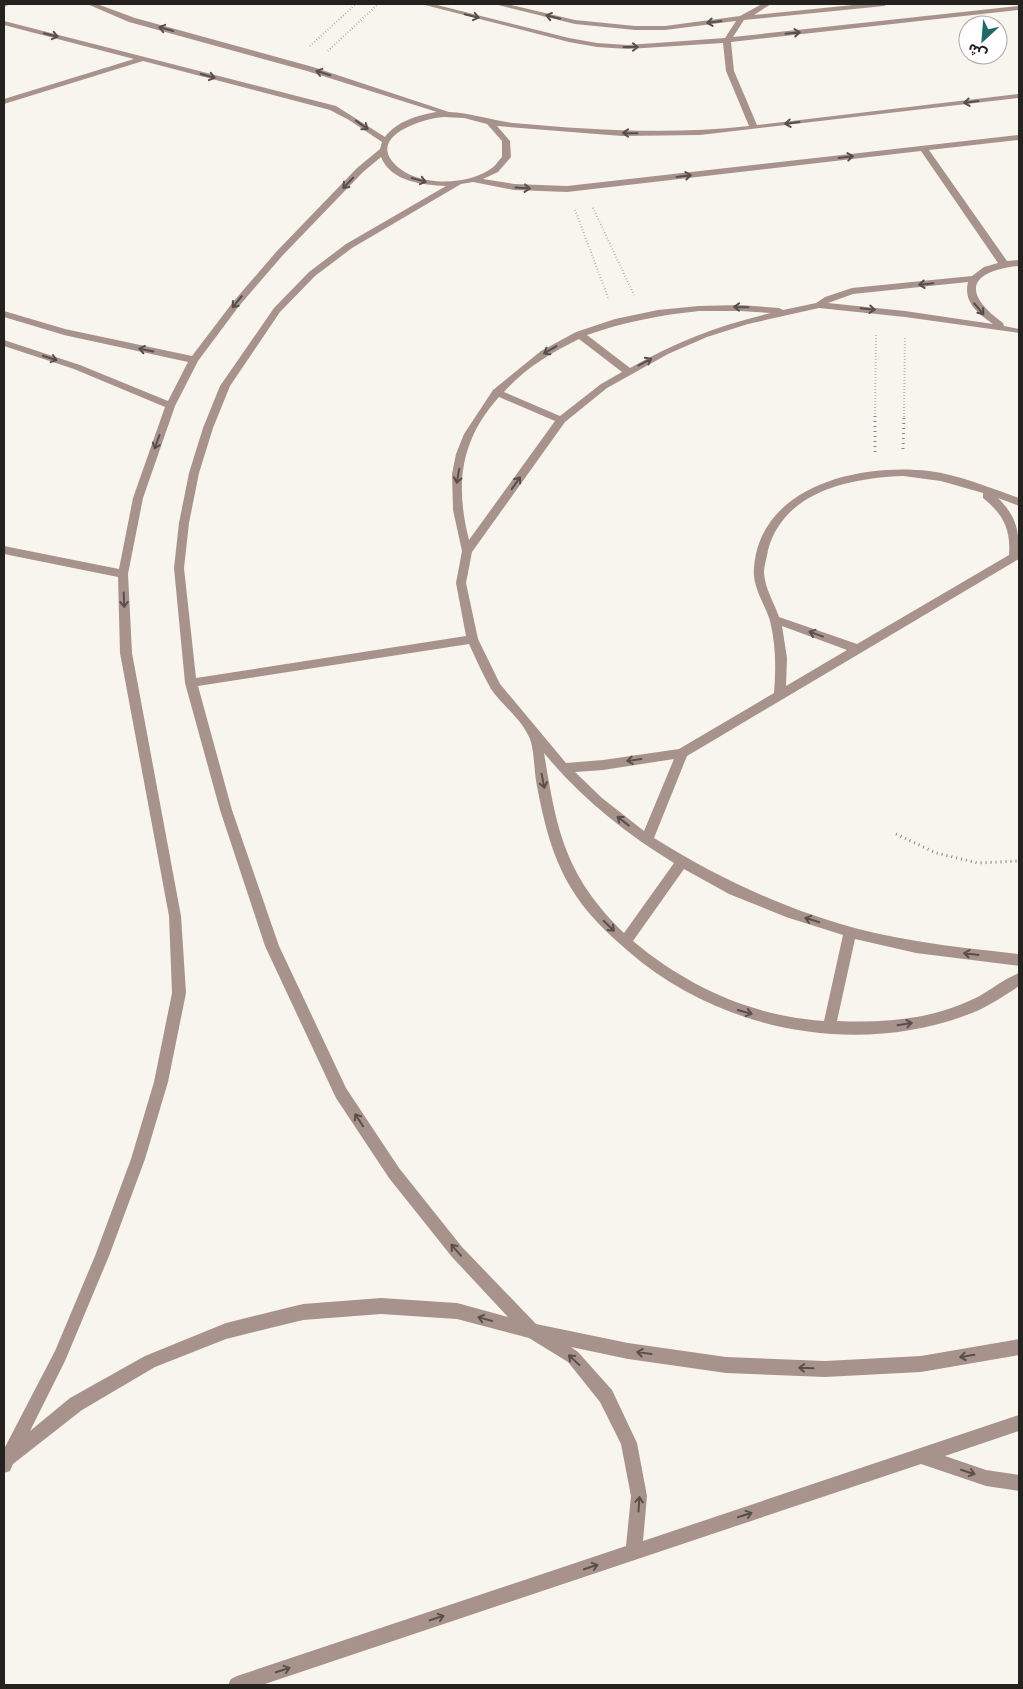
<svg xmlns="http://www.w3.org/2000/svg" width="1023" height="1689" font-family="'Asap Condensed','Noto Sans Arabic',sans-serif">
	<rect width="100%" height="100%" fill="#f8f5ee"/>
	<g fill="none" stroke-linecap="round" stroke-linejoin="round">
		<g stroke="#888681" stroke-width="2" stroke-dasharray="0.5 2.5" stroke-linecap="butt">
			<polyline points="310,46 356,4"/>
			<polyline points="328,51 378,4"/>
			<polyline points="593,208 634,295"/>
			<polyline points="575,210 609,300"/>
			<polyline points="875,417 876,333"/>
			<polyline points="904,417 905,336"/>
		</g>
		<g stroke="#888681" stroke-width="3" stroke-dasharray="1 4" stroke-linecap="butt">
			<polyline points="903,449 904,415"/>
			<polyline points="875,452 875,415"/>
			<polyline points="896,834 936,853 978,863 1019,861"/>
		</g>
		<g fill="#a8938c" fill-rule="evenodd">
			<polygon points="4,4 11,4 4,7"/>
			<path d="M87,4H97L135,18L313,67L449,112C471,113 491,120 513,123C592,130 670,135 749,126L726,71L723,43L628,49L597,47L569,42L421,4H433L569,38L597,43L628,45L725,38L736,21L665,30H635L575,24L494,4H507L575,20L635,26H665L740,16L762,4H771L754,15L863,4H888L884,6L744,20L733,37L1019,6V10L731,42L734,71L757,125L1019,94V98L700,135L622,136L497,126L510,141L511,157L498,172L483,179L514,184L567,186L1019,135V140L929,150L1007,261L1019,260V266C969,271 961,293 1003,323L1004,326L1019,329V333L905,317L819,308L748,324L707,337L668,354L607,388L565,422L472,552L466,583L478,639L500,684L566,763L603,760L679,749L774,693C776,669 776,645 770,621C765,604 752,587 754,568C760,485 861,463 929,471C960,475 990,488 1019,498V506L998,498C1018,518 1019,532 1019,559L687,756L654,838C734,888 823,927 917,941C951,947 985,950 1019,954V966L916,953L855,939L837,1021C881,1023 928,1020 969,1001C986,994 1001,980 1019,973V986C1004,996 989,1006 972,1013C858,1058 719,1031 628,951C607,933 585,912 571,888C551,855 543,818 536,781C534,768 534,744 528,735C520,718 502,705 491,689C483,675 476,659 469,644L198,686L232,810L279,946L346,1088L399,1168L462,1247L536,1324L628,1343L726,1357L825,1361L921,1356L1019,1339V1355L921,1372L825,1377L726,1373L628,1359L571,1347L578,1352L612,1390L637,1443L647,1496L643,1541L1019,1415V1431L945,1456L986,1470L1019,1475V1491L986,1486L921,1464L262,1685H228L231,1679L237,1676L626,1546L631,1496L621,1444L600,1402L568,1362L529,1338L457,1319L381,1314L303,1320L226,1339L155,1367L82,1410L13,1464L10,1471L4,1473V1449L55,1351L95,1256L131,1159L154,1082L172,993L169,916L120,653L118,577L4,554V546L119,569L133,498L165,407L74,369L4,346V340L80,365L168,401L188,362L64,335L4,317V311L65,329L192,356L233,302L277,251L357,168L380,149L382,142L349,120L330,110L143,61L4,104V99L134,59L4,25V21L336,106L385,137C397,121 418,115 437,112L307,71L129,22ZM444,117L464,118L487,124L502,141V157C499,160 496,165 492,168C467,187 412,187 392,161C371,134 426,118 444,117ZM921,151L998,263L984,267L972,276L852,288L825,297L816,303L783,310L779,308L740,305L699,306L658,310L615,319L576,332L541,351L493,390L464,434L456,454L452,474L453,510L462,551L456,583L466,636L196,678L184,568L189,523L199,473L213,428L230,386L280,312L315,276L352,248L461,184L473,182L514,190L567,192ZM381,157C391,182 423,185 446,186L346,244L309,272L274,308L220,386L203,428L189,473L179,523L174,568L185,683L220,810L265,946L336,1098L389,1178L452,1257L508,1317L457,1303L381,1298L303,1304L226,1323L145,1356L70,1398L30,1431L65,1361L109,1256L145,1159L168,1082L186,993L181,916L132,653L128,574L143,498L175,406L198,361L239,306L283,255L363,172ZM968,282C963,302 978,314 993,324L905,311L828,303L853,294ZM699,311H740L771,313C720,325 675,342 630,368L587,335C624,322 660,315 699,311ZM579,339L622,372L601,384L560,416L504,392C525,368 551,353 579,339ZM499,397L555,421L469,540C455,485 460,440 499,397ZM903,476L941,481L983,493V498C1003,514 1011,529 1009,555L857,644L779,617C774,602 765,589 764,573C764,565 767,558 768,550C784,491 850,478 903,476ZM782,626L847,650L786,686L787,658ZM544,753C581,798 625,833 674,863L624,933C565,875 557,832 544,753ZM674,759L644,831L602,798L575,772L603,770ZM684,869L729,894L786,917L843,935L824,1021C752,1016 688,987 633,941Z"/>
		</g>
	</g>
	<defs><path id="oneway-shaft" d="M-6 0H5M1.5-3L5.5 0L1.5 3" fill="none" stroke-width="1.6" stroke-linecap="round" stroke-linejoin="round" transform="scale(1.25)"/></defs>
	<g stroke="#584f4b">
		<use href="#oneway-shaft" transform="translate(472 16) rotate(14)"/>
		<use href="#oneway-shaft" transform="translate(553 17) rotate(-167)"/>
		<use href="#oneway-shaft" transform="translate(714 22) rotate(173)"/>
		<use href="#oneway-shaft" transform="translate(166 29) rotate(-165)"/>
		<use href="#oneway-shaft" transform="translate(793 33) rotate(-6)"/>
		<use href="#oneway-shaft" transform="translate(51 35) rotate(14)"/>
		<use href="#oneway-shaft" transform="translate(631 47)"/>
		<use href="#oneway-shaft" transform="translate(323 73) rotate(-162)"/>
		<use href="#oneway-shaft" transform="translate(208 76) rotate(15)"/>
		<use href="#oneway-shaft" transform="translate(971 102) rotate(173)"/>
		<use href="#oneway-shaft" transform="translate(792 123) rotate(173)"/>
		<use href="#oneway-shaft" transform="translate(362 125) rotate(36)"/>
		<use href="#oneway-shaft" transform="translate(630 133) rotate(-179)"/>
		<use href="#oneway-shaft" transform="translate(846 157) rotate(-7)"/>
		<use href="#oneway-shaft" transform="translate(684 176) rotate(-7)"/>
		<use href="#oneway-shaft" transform="translate(419 180) rotate(15)"/>
		<use href="#oneway-shaft" transform="translate(348 183) rotate(134)"/>
		<use href="#oneway-shaft" transform="translate(523 188) rotate(4)"/>
		<use href="#oneway-shaft" transform="translate(926 284) rotate(174)"/>
		<use href="#oneway-shaft" transform="translate(237 302) rotate(129)"/>
		<use href="#oneway-shaft" transform="translate(741 307) rotate(-179)"/>
		<use href="#oneway-shaft" transform="translate(868 309) rotate(6)"/>
		<use href="#oneway-shaft" transform="translate(979 309) rotate(50)"/>
		<use href="#oneway-shaft" transform="translate(146 350) rotate(-168)"/>
		<use href="#oneway-shaft" transform="translate(550 350) rotate(149)"/>
		<use href="#oneway-shaft" transform="translate(50 358) rotate(18)"/>
		<use href="#oneway-shaft" transform="translate(645 362) rotate(-28)"/>
		<use href="#oneway-shaft" transform="translate(157 442) rotate(110)"/>
		<use href="#oneway-shaft" transform="translate(458 476) rotate(100)"/>
		<use href="#oneway-shaft" transform="translate(516 483) rotate(-55)"/>
		<use href="#oneway-shaft" transform="translate(124 600) rotate(88)"/>
		<use href="#oneway-shaft" transform="translate(816 634) rotate(-160)"/>
		<use href="#oneway-shaft" transform="translate(634 760) rotate(172)"/>
		<use href="#oneway-shaft" transform="translate(543 781) rotate(79)"/>
		<use href="#oneway-shaft" transform="translate(623 821) rotate(-142)"/>
		<use href="#oneway-shaft" transform="translate(812 920) rotate(-162)"/>
		<use href="#oneway-shaft" transform="translate(609 926) rotate(44)"/>
		<use href="#oneway-shaft" transform="translate(971 954) rotate(-173)"/>
		<use href="#oneway-shaft" transform="translate(745 1012) rotate(16)"/>
		<use href="#oneway-shaft" transform="translate(905 1024) rotate(-9)"/>
		<use href="#oneway-shaft" transform="translate(359 1120) rotate(-123)"/>
		<use href="#oneway-shaft" transform="translate(456 1250) rotate(-131)"/>
		<use href="#oneway-shaft" transform="translate(485 1319) rotate(-165)"/>
		<use href="#oneway-shaft" transform="translate(644 1353) rotate(-172)"/>
		<use href="#oneway-shaft" transform="translate(967 1356) rotate(171)"/>
		<use href="#oneway-shaft" transform="translate(574 1360) rotate(-137)"/>
		<use href="#oneway-shaft" transform="translate(806 1368) rotate(-178)"/>
		<use href="#oneway-shaft" transform="translate(968 1472) rotate(18)"/>
		<use href="#oneway-shaft" transform="translate(639 1504) rotate(-86)"/>
		<use href="#oneway-shaft" transform="translate(745 1515) rotate(-18)"/>
		<use href="#oneway-shaft" transform="translate(591 1567) rotate(-18)"/>
		<use href="#oneway-shaft" transform="translate(437 1618) rotate(-18)"/>
		<use href="#oneway-shaft" transform="translate(283 1670) rotate(-18)"/>
	</g>
	<rect width="1023" height="1689" fill="none" stroke="#23221f" stroke-width="10"/>
	<g transform="translate(983 40) rotate(206)"><circle r="24" fill="#ffffff" stroke="#a7a7a5"/>
	<path d="M0-4L9 19L0 12L-9 19Z" fill="#1f6a65"/>
	<text y="-8" font-size="14" font-weight="bold" text-anchor="middle" fill="#23221f">ش</text>
	</g>
</svg>
